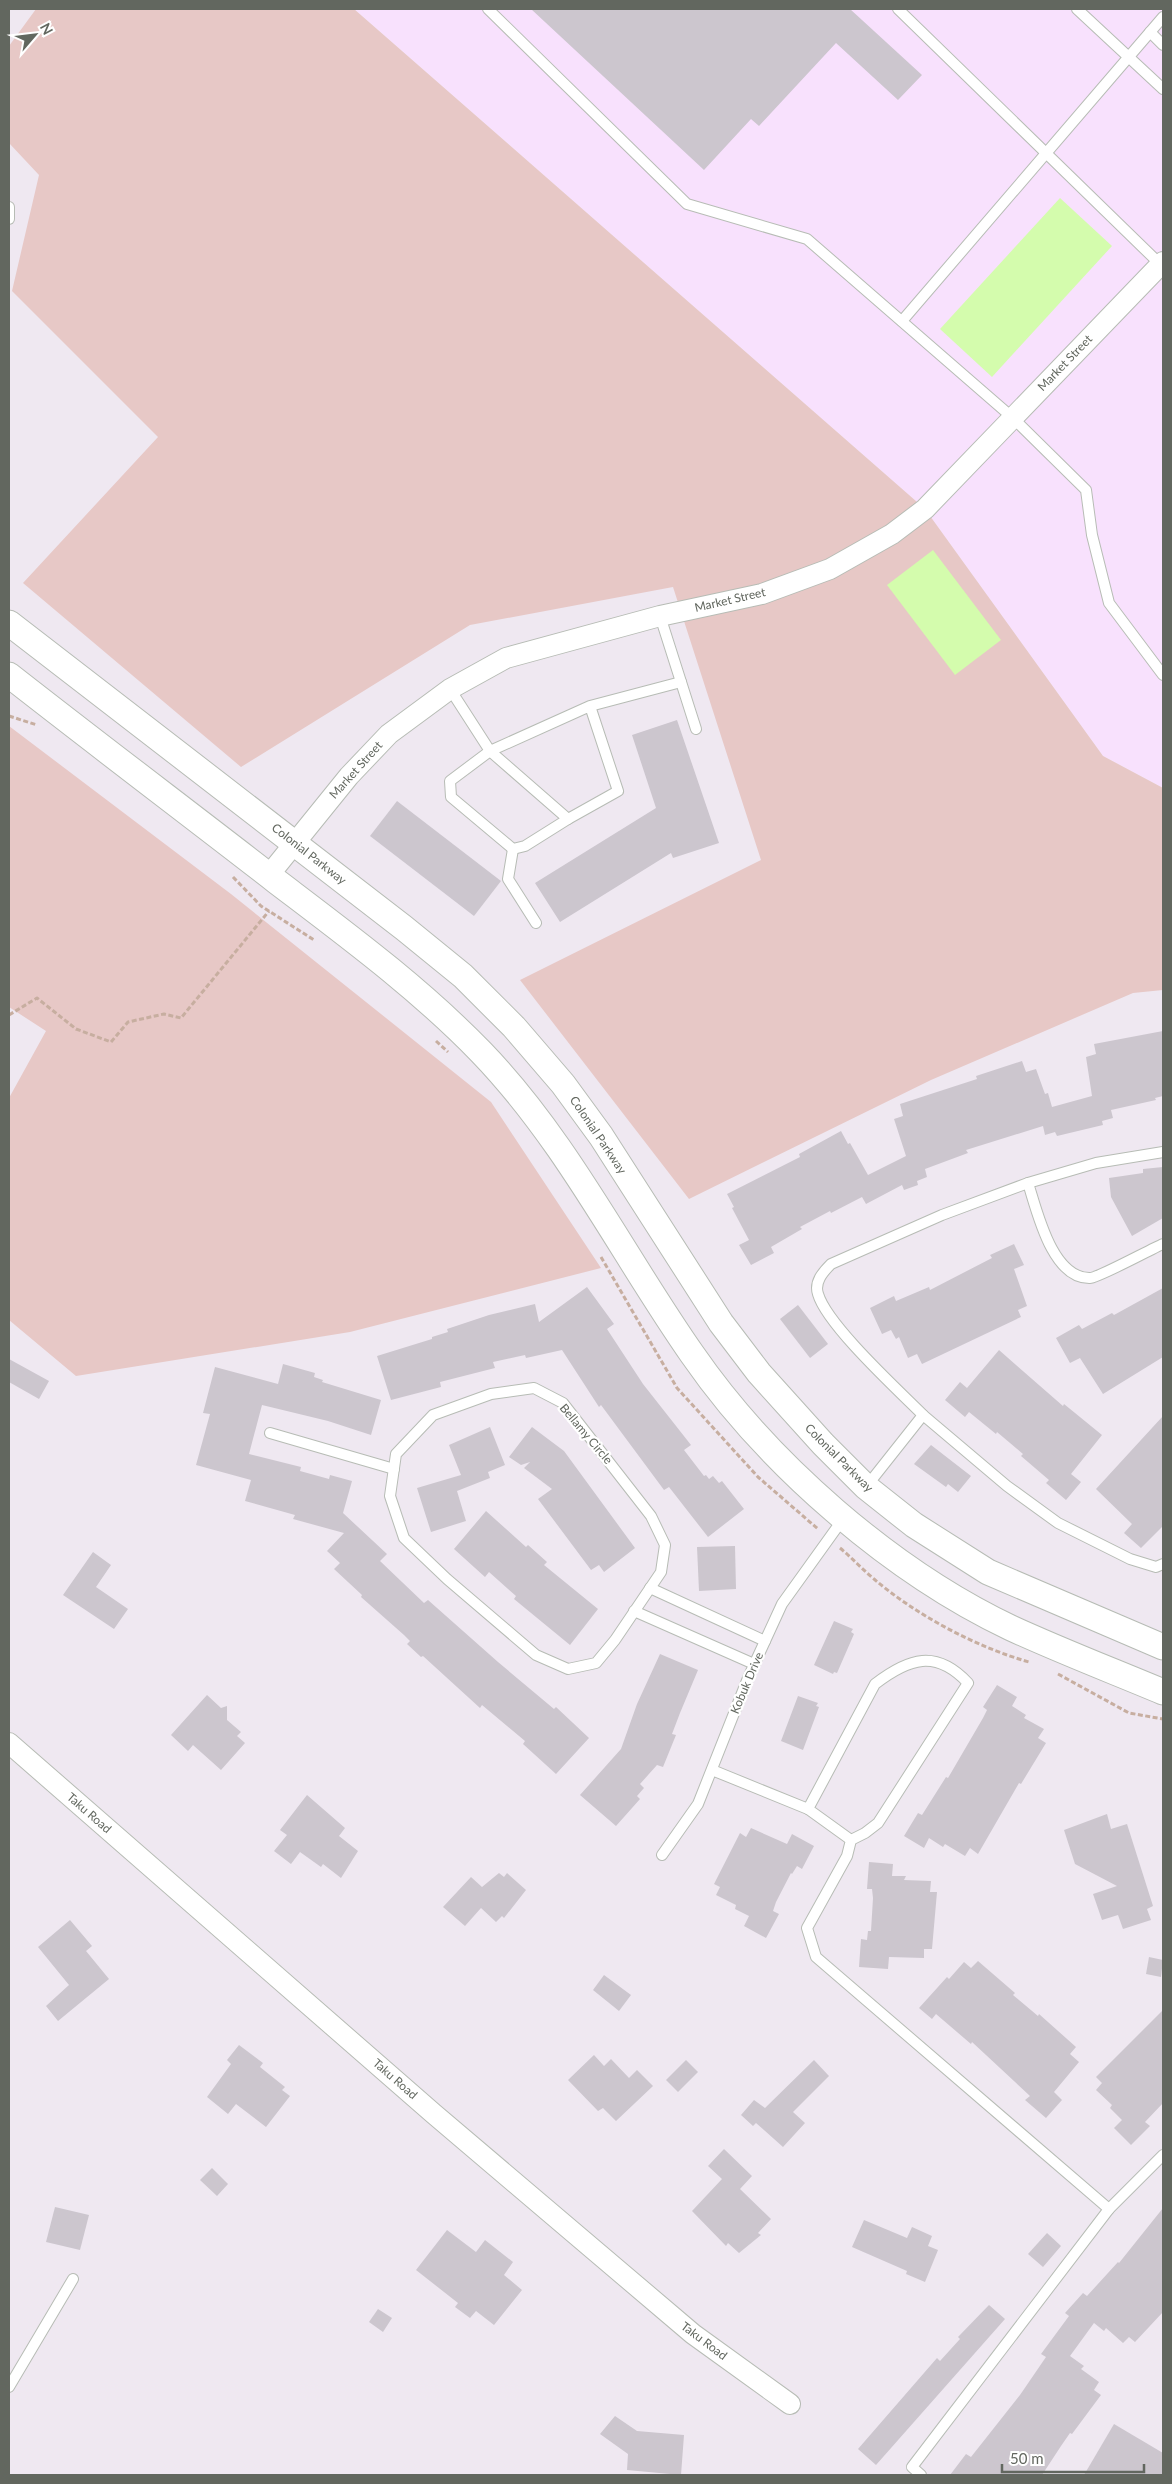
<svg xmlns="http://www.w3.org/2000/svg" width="1172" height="2484" font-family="Lato,sans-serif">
	<rect width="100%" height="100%" fill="#efe8f1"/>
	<polygon fill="#f8e1fd" points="354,9 1163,9 1163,788 1103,756 925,509"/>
	<g fill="#e7c8c6">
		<polygon points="36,9 354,9 925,509 1103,756 1163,788 1163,990 1133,993 931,1080 689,1199 520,980 761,860 673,587 470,625 241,767 23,583 158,437 12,291 39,175 9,143 9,46"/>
		<polygon points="9,726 231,894 491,1102 601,1268 350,1332 76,1376 9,1320 9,1098 46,1031 9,1007"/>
	</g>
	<g fill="#d4fcad">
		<polygon points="1060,198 1112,246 992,377 940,329"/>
		<polygon points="933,550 1001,640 955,675 887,585"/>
	</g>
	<g fill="#ccc6ce">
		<polygon points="531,9 850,9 922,75 898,100 836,43 759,126 751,119 704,170"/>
		<polygon points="677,720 719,843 673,858 671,853 560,922 535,883 656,808 632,735"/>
		<polygon points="397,801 501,881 474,916 370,836"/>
		<polygon points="1163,1031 1163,1096 1155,1098 1156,1100 1111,1110 1113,1118 1102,1121 1103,1125 1057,1136 1055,1132 1045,1135 1043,1126 966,1150 968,1153 925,1169 927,1177 917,1181 918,1185 904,1190 902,1185 866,1204 862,1197 831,1213 830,1211 800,1227 802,1229 771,1247 774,1253 751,1265 739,1245 749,1240 732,1208 734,1207 727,1194 800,1157 799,1154 841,1131 848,1144 850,1143 868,1175 906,1156 894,1119 903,1116 900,1104 977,1079 976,1076 1022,1061 1026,1072 1036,1069 1045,1094 1048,1093 1052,1107 1092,1096 1086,1057 1096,1054 1094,1044"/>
		<polygon points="1163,1167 1163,1218 1132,1236 1111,1197 1109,1178 1143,1173 1143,1169"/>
		<polygon points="1014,1244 1024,1265 1014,1269 1027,1306 1018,1310 1021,1317 922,1364 917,1354 908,1358 899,1337 896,1339 891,1330 882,1334 870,1308 894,1296 896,1301 929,1287 930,1290 992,1258 990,1255"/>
		<polygon points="587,1287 614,1324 607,1329 643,1384 691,1445 684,1450 704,1476 706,1475 709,1479 713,1476 719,1483 722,1481 744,1509 708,1537 669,1487 664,1490 601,1405 599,1407 562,1350 526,1358 525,1355 493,1362 495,1368 440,1382 441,1387 391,1400 377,1356 432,1339 432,1337 448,1332 447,1329 489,1315 535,1304 539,1322"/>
		<polygon points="1163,1288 1163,1357 1103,1394 1080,1358 1070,1363 1056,1338 1079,1325 1082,1329 1112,1313 1114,1315"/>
		<polygon points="798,1305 828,1344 810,1358 780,1319"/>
		<polygon points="999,1350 1063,1406 1064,1404 1102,1435 1071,1474 1081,1482 1066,1500 1046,1483 1049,1480 1021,1456 1023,1454 997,1432 996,1434 969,1412 965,1417 945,1400 960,1382 967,1388"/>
		<polygon points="9,1359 49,1381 39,1399 9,1382"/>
		<polygon points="283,1364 315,1373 314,1377 323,1380 322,1382 381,1400 371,1435 328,1421 262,1405 249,1454 301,1467 300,1471 329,1479 330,1475 352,1481 343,1513 387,1554 380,1561 424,1603 428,1600 498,1662 554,1709 556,1707 589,1738 556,1774 523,1744 525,1741 482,1705 480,1708 423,1656 421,1657 407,1644 410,1641 404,1635 361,1597 362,1595 334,1569 340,1563 327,1551 344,1533 293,1519 295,1515 245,1501 251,1480 196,1465 210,1414 203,1413 215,1367 278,1384"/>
		<polygon points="1163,1416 1163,1526 1141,1548 1124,1533 1132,1524 1096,1489"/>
		<polygon points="490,1427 505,1465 488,1472 490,1478 457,1491 466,1521 431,1532 417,1488 461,1475 449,1445"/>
		<polygon points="532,1427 564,1451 635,1548 604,1572 599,1565 591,1570 538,1499 552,1489 524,1468 530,1462 521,1465 509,1457"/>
		<polygon points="931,1445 971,1476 958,1492 948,1484 946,1487 914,1464"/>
		<polygon points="486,1511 526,1547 528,1545 547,1562 544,1565 598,1609 570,1645 514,1599 516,1596 489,1572 485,1577 454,1549"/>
		<polygon points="735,1546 736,1589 699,1591 697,1547"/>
		<polygon points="93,1552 111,1565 96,1587 128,1609 114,1629 63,1595"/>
		<polygon points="834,1621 853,1629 851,1632 854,1634 837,1673 834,1672 833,1674 814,1665"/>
		<polygon points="660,1654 698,1670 680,1713 672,1734 676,1735 663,1767 657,1765 640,1784 644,1788 637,1796 640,1799 616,1826 580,1795 621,1749 637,1704"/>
		<polygon points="997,1685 1017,1697 1012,1706 1026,1715 1024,1718 1044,1729 1038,1738 1046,1743 1021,1784 1019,1783 978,1854 970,1848 965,1856 945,1844 943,1847 929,1838 924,1848 904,1836 918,1813 922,1815 946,1777 948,1778 983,1718 987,1710 983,1707"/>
		<polygon points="207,1695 221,1708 227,1706 227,1720 241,1732 237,1736 245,1743 221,1770 193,1745 188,1751 171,1735"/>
		<polygon points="798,1696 818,1703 816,1706 819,1707 803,1750 781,1741"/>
		<polygon points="307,1795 345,1828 339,1836 358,1851 341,1878 323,1864 321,1867 300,1852 291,1864 274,1851 287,1835 280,1830"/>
		<polygon points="1107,1814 1111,1829 1127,1824 1153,1906 1147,1909 1151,1920 1123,1929 1118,1915 1102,1920 1093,1894 1117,1886 1075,1864 1064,1830"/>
		<polygon points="751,1828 787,1844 792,1834 814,1846 802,1869 797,1866 792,1874 791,1873 776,1902 773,1911 779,1914 766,1938 744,1926 749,1916 735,1909 736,1905 716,1895 720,1887 714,1884 740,1833 746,1837"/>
		<polygon points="869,1862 893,1864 892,1876 906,1876 904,1880 931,1881 930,1892 937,1892 932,1949 924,1949 924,1958 889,1957 888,1969 859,1967 861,1939 867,1940 868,1931 871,1931 873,1898 872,1889 867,1889"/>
		<polygon points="499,1873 504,1877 507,1873 526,1890 504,1918 502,1916 496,1922 481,1908 465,1926 443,1907 471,1877 482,1887"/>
		<polygon points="70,1920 92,1946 86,1951 109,1979 58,2021 46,2006 69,1985 38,1947"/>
		<polygon points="1149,1957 1163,1960 1161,1977 1146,1974"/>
		<polygon points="978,1961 1015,1993 1013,1995 1038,2016 1039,2014 1076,2047 1070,2054 1079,2062 1054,2092 1062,2100 1046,2118 1025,2100 1030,2096 972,2042 971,2044 936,2014 932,2019 919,2008 947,1977 949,1979 964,1962 971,1968"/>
		<polygon points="604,1975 631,1995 619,2011 593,1990"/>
		<polygon points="1163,2010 1163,2103 1145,2122 1150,2126 1131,2145 1114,2128 1122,2120 1110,2108 1112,2105 1096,2090 1102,2083 1096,2077"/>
		<polygon points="239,2045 263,2063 260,2067 285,2087 282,2090 290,2096 266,2127 236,2104 228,2114 207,2097 231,2064 227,2060"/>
		<polygon points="594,2055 604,2066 611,2059 629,2078 637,2070 653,2086 616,2121 603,2108 598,2111 568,2080"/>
		<polygon points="686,2060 698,2072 678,2092 666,2080"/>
		<polygon points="814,2060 829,2076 793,2112 805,2123 783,2147 756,2123 753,2126 741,2115 754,2100 765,2108"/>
		<polygon points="724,2149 752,2176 740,2189 771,2219 758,2233 761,2235 739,2253 728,2243 726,2246 692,2211 722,2179 708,2166"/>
		<polygon points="212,2168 228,2184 217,2196 200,2180"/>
		<polygon points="55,2207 89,2215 80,2250 46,2242"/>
		<polygon points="1163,2208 1163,2312 1135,2342 1129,2337 1123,2343 1106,2328 1104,2331 1094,2323 1070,2356 1084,2366 1081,2369 1099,2382 1094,2390 1101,2395 1072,2434 1070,2433 1061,2446 1042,2475 950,2475 966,2454 971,2457 1020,2395 1046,2357 1041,2354 1069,2316 1065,2313 1083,2293 1087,2296 1118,2262 1119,2263"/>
		<polygon points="864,2220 907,2238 912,2227 932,2236 928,2246 938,2250 925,2282 906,2274 907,2271 852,2247"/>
		<polygon points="447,2230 476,2252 485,2240 513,2262 504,2275 522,2290 494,2325 476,2311 470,2318 455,2307 458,2303 416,2270"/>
		<polygon points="1047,2233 1061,2246 1043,2267 1028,2254"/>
		<polygon points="989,2305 1005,2319 876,2465 858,2449 937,2358 940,2361 960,2339 958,2337"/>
		<polygon points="378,2309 392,2318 383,2332 369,2322"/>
		<polygon points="615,2416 637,2431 684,2435 681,2475 627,2470 628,2454 600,2434"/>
		<polygon points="1114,2424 1163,2453 1163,2475 1084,2475"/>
	</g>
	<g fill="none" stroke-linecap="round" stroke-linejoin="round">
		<g stroke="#b7bcb5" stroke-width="12">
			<g id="service">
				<polyline points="488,9 687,204 807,239 1013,418 1086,490 1092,535 1109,603 1163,675"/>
				<polyline points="898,9 1163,267"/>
				<polyline points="1077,9 1163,89"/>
				<polyline points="1150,32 1163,45"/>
				<polyline points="9,207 9,219"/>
				<polyline points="902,321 1163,17"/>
				<polyline points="660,616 696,729"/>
				<polyline points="450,689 490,751 568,819"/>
				<polyline points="590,706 618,791 568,819 525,846 513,849 451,797 450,781 490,751 590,706 681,682"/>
				<polyline points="513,849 508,879 536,923"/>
				<path d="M1163,1152L1096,1163L1028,1183C1037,1211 1052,1279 1090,1278C1098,1278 1151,1249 1163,1244"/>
				<polygon points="534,1388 563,1403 651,1516 665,1545 661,1572 615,1640 596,1663 568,1669 536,1655 447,1579 404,1538 390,1496 396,1454 433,1415 491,1394"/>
				<polyline points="923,1415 1007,1486 1058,1523 1130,1559 1156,1567 1163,1564"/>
				<polyline points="270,1433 394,1469"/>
				<path d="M866,1487L923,1415C898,1390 827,1325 818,1294C814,1282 823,1272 831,1264L942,1215L1028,1183"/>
				<polyline points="650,1588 765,1641"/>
				<polyline points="634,1611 754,1664"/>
				<polyline points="712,1770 808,1809"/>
				<path d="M851,1840L808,1809L875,1684C909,1658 936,1649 968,1683L878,1823L865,1833L851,1840L847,1856L807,1928L816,1957L1109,2209"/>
				<polyline points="662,1855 698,1804 748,1678 782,1604 843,1519"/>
				<polyline points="9,2387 73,2279"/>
				<polyline points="921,2475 912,2467 1109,2209 1163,2155"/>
			</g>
		</g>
		<g stroke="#b7bcb5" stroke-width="22">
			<g id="minor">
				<polyline points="269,875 349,776 389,734 450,689 506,658 660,616 762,594 830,569 892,534 925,509 1163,262"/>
				<polyline points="9,1743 434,2114 693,2334 790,2404"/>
			</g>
		</g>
		<g stroke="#b7bcb5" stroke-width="27">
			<g id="tertiary">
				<polyline points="9,623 404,928 463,976 514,1027 563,1084 601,1136 721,1323 759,1373 823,1444 866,1487 914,1525 988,1572 1163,1647"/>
				<path d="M9,675C97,744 187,812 276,881C347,935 419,988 481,1052C567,1141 622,1254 692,1354C768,1464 891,1571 1011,1628C1061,1651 1113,1671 1163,1692"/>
			</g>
		</g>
		<g stroke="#c7aea0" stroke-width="3" stroke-dasharray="5 2.5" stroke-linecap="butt">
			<polyline points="9,716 37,725"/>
			<polyline points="233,877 261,906 314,940"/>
			<polyline points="9,1015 37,998 76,1029 111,1042 128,1022 164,1014 181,1018 269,911"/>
			<polyline points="436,1041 448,1052"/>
			<polyline points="601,1257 677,1388 758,1477 818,1529"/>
			<path d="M840,1548C852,1558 862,1569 874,1579C916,1615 976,1647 1029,1662"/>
			<polyline points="1058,1674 1129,1713 1163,1719"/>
		</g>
		<use href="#service" stroke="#fff" stroke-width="10"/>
		<use href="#minor" stroke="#fff" stroke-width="20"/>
		<use href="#tertiary" stroke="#fff" stroke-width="25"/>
	</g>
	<g text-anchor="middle" stroke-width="4.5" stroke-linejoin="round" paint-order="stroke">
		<g font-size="12" fill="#62675f" stroke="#fff">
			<text transform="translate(1065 363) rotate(-46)" y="4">Market Street</text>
			<text transform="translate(730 600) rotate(-13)" y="4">Market Street</text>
			<text transform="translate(356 770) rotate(-48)" y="4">Market Street</text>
			<text transform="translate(309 854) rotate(38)" y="4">Colonial Parkway</text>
			<text transform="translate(598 1135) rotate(56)" y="4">Colonial Parkway</text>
			<text transform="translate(586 1434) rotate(50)" y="4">Bellamy Circle</text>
			<text transform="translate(839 1458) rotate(45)" y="4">Colonial Parkway</text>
			<text transform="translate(747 1683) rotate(-67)" y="4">Kobuk Drive</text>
			<text transform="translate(89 1813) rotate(41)" y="4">Taku Road</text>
			<text transform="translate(395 2079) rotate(41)" y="4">Taku Road</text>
			<text transform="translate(704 2341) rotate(37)" y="4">Taku Road</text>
		</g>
	</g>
	<rect width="1172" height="2484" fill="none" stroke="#62675f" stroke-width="20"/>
	<g transform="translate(35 35) rotate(62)" stroke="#ffffff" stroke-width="4" paint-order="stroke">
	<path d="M0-4L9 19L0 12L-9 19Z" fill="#62675f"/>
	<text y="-8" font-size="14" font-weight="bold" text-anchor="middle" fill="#62675f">N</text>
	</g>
	<path d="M1002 2464v8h142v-8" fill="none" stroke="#62675f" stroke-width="2.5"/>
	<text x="1010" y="2464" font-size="15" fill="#62675f" stroke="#ffffff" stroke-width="4" paint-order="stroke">50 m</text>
</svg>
